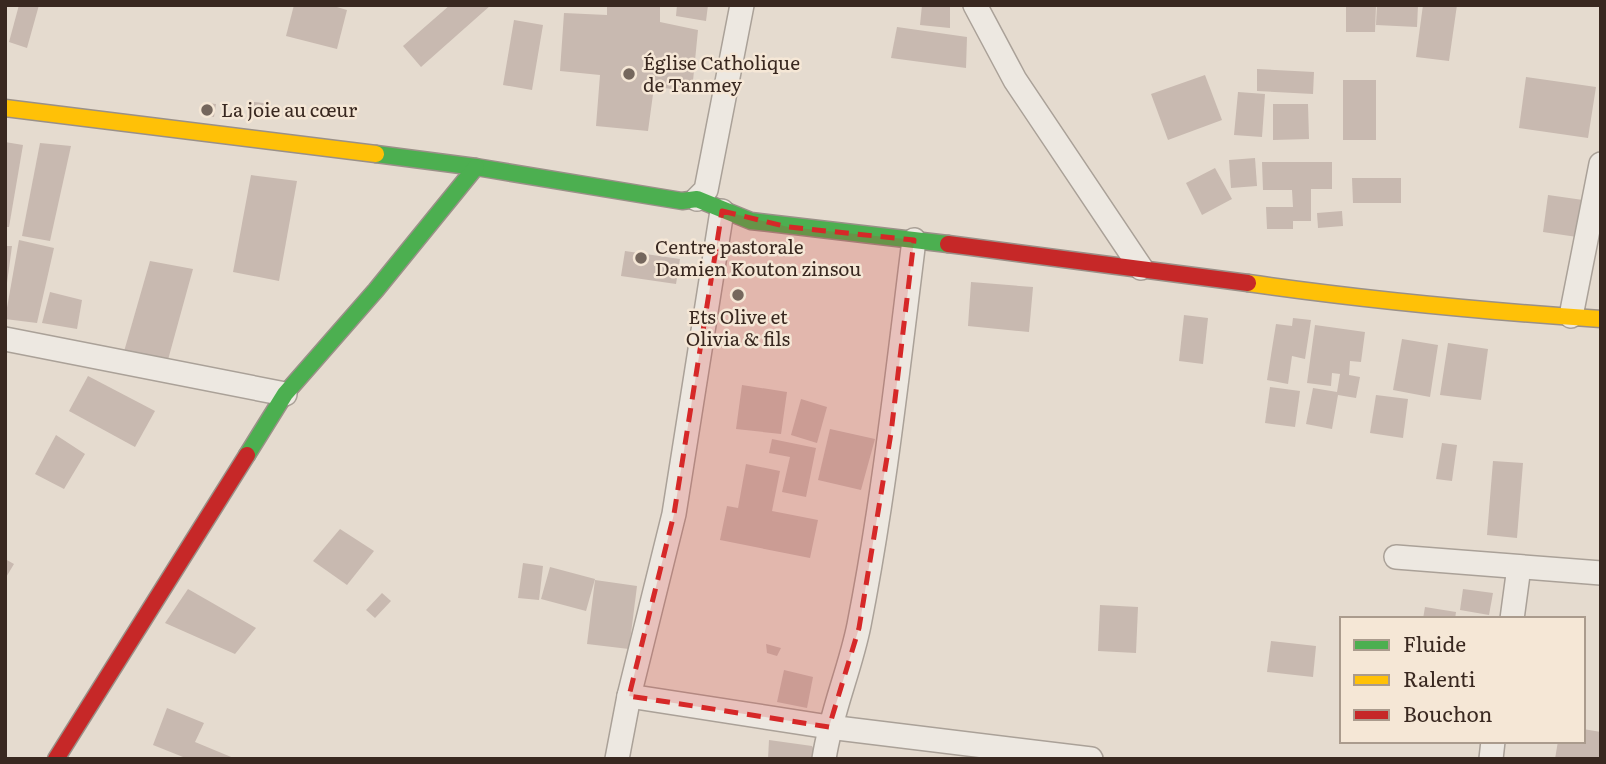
<svg xmlns="http://www.w3.org/2000/svg" width="1606" height="764" font-family="Literata,serif">
	<rect width="100%" height="100%" fill="#e5dbcf"/>
	<g fill="#c8b9b0">
		<polygon points="19,5 39,5 27,48 9,42"/>
		<polygon points="294,5 330,5 347,10 337,49 286,36"/>
		<polygon points="450,5 491,5 421,67 403,46"/>
		<polygon points="607,5 660,7 660,22 698,30 692,91 654,87 648,131 596,126 600,75 560,71 564,13 607,15"/>
		<polygon points="677,5 708,5 706,21 676,16"/>
		<polygon points="922,5 950,5 950,28 920,25"/>
		<polygon points="1346,5 1376,5 1375,32 1346,32"/>
		<polygon points="1377,5 1418,5 1417,27 1376,25"/>
		<polygon points="1423,5 1457,5 1449,61 1416,57"/>
		<polygon points="514,20 543,25 532,90 503,85"/>
		<polygon points="897,27 967,37 966,68 891,58"/>
		<polygon points="1257,69 1314,72 1313,94 1257,91"/>
		<polygon points="1205,75 1222,120 1168,140 1151,94"/>
		<polygon points="1526,77 1596,87 1588,138 1519,128"/>
		<rect x="1343" y="80" width="33" height="60"/>
		<polygon points="1238,92 1265,94 1262,137 1234,135"/>
		<polygon points="254,102 264,103 263,113 254,113"/>
		<polygon points="207,103 216,104 214,117 204,115"/>
		<polygon points="1273,104 1308,104 1309,139 1273,140"/>
		<polygon points="5,142 23,145 9,227 5,227"/>
		<polygon points="40,143 71,146 50,241 22,236"/>
		<polygon points="1255,158 1257,186 1231,188 1229,160"/>
		<polygon points="1262,162 1332,162 1332,189 1311,189 1311,221 1293,221 1293,229 1267,229 1266,207 1293,207 1292,190 1263,190"/>
		<polygon points="1215,168 1232,199 1202,215 1186,183"/>
		<polygon points="251,175 297,181 279,281 233,272"/>
		<polygon points="1352,178 1401,178 1401,203 1353,203"/>
		<polygon points="1548,195 1590,201 1584,238 1543,232"/>
		<polygon points="1342,211 1343,226 1318,228 1317,213"/>
		<polygon points="19,240 54,248 37,323 5,319"/>
		<polygon points="5,246 12,246 7,283 5,283"/>
		<polygon points="625,251 680,259 676,284 621,276"/>
		<polygon points="150,261 193,269 166,367 123,355"/>
		<polygon points="971,282 1033,287 1029,332 968,326"/>
		<polygon points="50,292 82,300 77,329 42,323"/>
		<polygon points="1184,315 1208,318 1203,364 1179,361"/>
		<polygon points="1293,318 1311,320 1305,359 1292,356 1288,384 1267,380 1276,324 1292,326"/>
		<polygon points="1315,325 1365,332 1361,362 1350,361 1349,375 1360,377 1356,398 1338,395 1332,429 1306,424 1313,388 1337,392 1340,374 1332,373 1331,386 1307,383"/>
		<polygon points="1402,339 1438,345 1430,397 1393,390"/>
		<polygon points="1448,343 1488,349 1481,400 1440,395"/>
		<polygon points="88,376 155,411 135,447 69,411"/>
		<polygon points="742,385 787,392 781,434 736,429"/>
		<polygon points="1270,387 1300,391 1295,427 1265,423"/>
		<polygon points="1376,395 1408,399 1403,438 1370,433"/>
		<polygon points="801,399 827,407 817,443 791,435"/>
		<polygon points="830,429 875,439 861,490 818,480"/>
		<polygon points="56,435 85,454 64,489 35,474"/>
		<polygon points="772,439 816,448 806,497 782,492 790,457 769,453"/>
		<polygon points="1442,443 1457,445 1452,481 1436,479"/>
		<polygon points="1493,461 1523,463 1517,538 1487,535"/>
		<polygon points="746,464 780,471 772,511 818,520 810,558 720,540 727,506 738,508"/>
		<polygon points="340,529 374,551 347,585 313,561"/>
		<polygon points="5,559 14,564 5,579"/>
		<polygon points="523,563 543,566 539,600 518,598"/>
		<polygon points="550,567 595,579 586,611 541,599"/>
		<polygon points="595,580 637,586 629,649 587,644"/>
		<polygon points="188,589 256,628 235,654 165,623"/>
		<polygon points="1463,589 1493,593 1489,615 1460,610"/>
		<polygon points="382,593 391,601 375,618 366,610"/>
		<polygon points="1100,605 1138,607 1136,653 1098,651"/>
		<polygon points="1425,607 1456,612 1455,619 1423,619"/>
		<polygon points="1271,641 1316,646 1313,677 1267,672"/>
		<polygon points="766,644 781,648 777,656 767,653"/>
		<polygon points="784,670 813,677 807,708 777,702"/>
		<polygon points="167,708 204,723 195,742 236,759 188,759 153,745"/>
		<polygon points="1583,729 1601,732 1601,759 1555,759 1558,741 1583,741"/>
		<polygon points="769,740 812,746 817,755 816,759 768,759"/>
	</g>
	<g fill="none" stroke-linecap="round" stroke-linejoin="round">
		<g stroke="#aaa198" stroke-width="26">
			<g id="street">
				<polyline points="975,5 1015,80 1141,268"/>
				<polyline points="697,199 706,190 742,5"/>
				<polyline points="1571,316 1601,164"/>
				<polyline points="5,339 285,394"/>
				<polyline points="1396,557 1601,573"/>
				<polyline points="1512,619 1519,567"/>
				<polyline points="629,696 829,727 1091,759"/>
				<polyline points="617,759 629,696 674,514 722,211"/>
				<path d="M824,759C831,712 850,670 859,625C884,498 898,368 914,240"/>
				<polyline points="1491,759 1493,741"/>
			</g>
		</g>
		<g stroke="#9a9088" stroke-width="19">
			<g id="fast">
				<polyline points="376,154 476,167 682,201 697,199 751,221 948,244"/>
				<polyline points="247,455 285,394 376,290 476,167"/>
			</g>
		</g>
		<g stroke="#9a9088" stroke-width="19">
			<g id="slow">
				<polyline points="5,108 376,154"/>
				<path d="M1248,283C1366,300 1483,311 1601,319"/>
			</g>
		</g>
		<g stroke="#9a9088" stroke-width="19">
			<g id="jam">
				<polyline points="948,244 1248,283"/>
				<polyline points="56,759 247,455"/>
			</g>
		</g>
		<use href="#street" stroke="#ede8e1" stroke-width="23"/>
		<use href="#fast" stroke="#4caf50" stroke-width="16"/>
		<use href="#slow" stroke="#ffc107" stroke-width="16"/>
		<use href="#jam" stroke="#c62828" stroke-width="16"/>
	</g>
	<path fill="#d62828" fill-opacity="0.2" stroke="#d62828" stroke-width="5" stroke-dasharray="14 9" stroke-linejoin="round" d="M722,211L788,227L914,240L891,433L859,628L829,727L629,696L674,514Z"/>
	<g fill="#75675d" stroke="#f5e7d6" stroke-width="2.5">
		<circle cx="629" cy="74" r="7"/>
		<circle cx="207" cy="110" r="7"/>
		<circle cx="641" cy="258" r="7"/>
		<circle cx="738" cy="295" r="7"/>
	</g>
	<g text-anchor="middle" stroke-width="5" stroke-linejoin="round" paint-order="stroke">
		<g font-size="19" fill="#392820" stroke="#f5e7d6" text-anchor="start">
			<text x="643" y="70">Église Catholique<tspan x="643" dy="22">de Tanmey</tspan></text>
			<text x="221" y="117">La joie au cœur</text>
			<text x="655" y="254">Centre pastorale<tspan x="655" dy="22">Damien Kouton zinsou</tspan></text>
			<text x="738" y="324" text-anchor="middle">Ets Olive et<tspan x="738" dy="22">Olivia &amp; fils</tspan></text>
		</g>
	</g>
	<rect width="1606" height="764" fill="none" stroke="#392820" stroke-width="14"/>
	<rect x="1340" y="617" width="245" height="126" fill="#f5e7d6" stroke="#aa9b8d" stroke-width="2"/>
	<rect x="1354" y="640" width="35" height="10" fill="#4caf50" stroke="#aa9b8d" stroke-width="2"/>
	<text x="1403" y="652" font-size="21" fill="#392820">Fluide</text>
	<rect x="1354" y="675" width="35" height="10" fill="#ffc107" stroke="#aa9b8d" stroke-width="2"/>
	<text x="1403" y="687" font-size="21" fill="#392820">Ralenti</text>
	<rect x="1354" y="710" width="35" height="10" fill="#c62828" stroke="#aa9b8d" stroke-width="2"/>
	<text x="1403" y="722" font-size="21" fill="#392820">Bouchon</text>
</svg>
